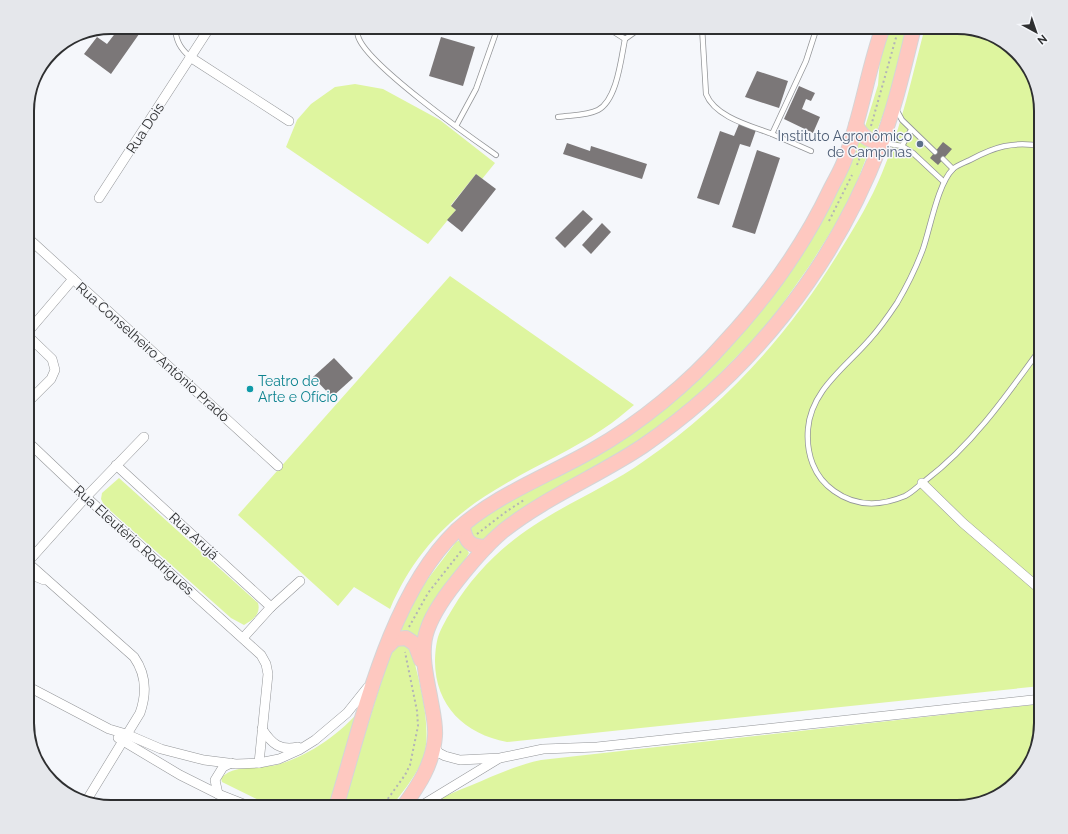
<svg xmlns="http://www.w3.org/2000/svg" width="1068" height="834" font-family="Raleway,sans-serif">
	<rect width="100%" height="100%" fill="#f5f7fb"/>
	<g fill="#def59f">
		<polygon points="887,27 907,27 892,91 875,136 864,130 878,85 880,59"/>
		<path d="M925,27H958L984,32L1012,48L1032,74L1041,111V686L507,742C465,734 435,706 435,661C435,654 436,644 438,637C441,628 448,616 453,608C472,576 502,546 533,526C569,502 609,486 644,461C725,405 790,333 841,249C856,225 871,200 882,173C902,126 912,76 925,27Z"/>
		<polygon points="355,84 383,89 440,120 495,163 482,179 476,174 451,205 456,210 428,244 286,147 297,120 311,104 335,87"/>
		<polygon points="861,140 867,145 868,153 854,190 839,219 810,265 767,326 693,401 660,428 480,543 476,542 469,529 483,517 684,389 827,208 841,185 856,143"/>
		<path d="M450,276L634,405C624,413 614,422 603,429C572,450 537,465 505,484C452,514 414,552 390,609L354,587L338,606L238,515Z"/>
		<path d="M119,478L258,603C261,614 253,620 244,625L231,618L104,505L101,499L102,493Z"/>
		<polygon points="460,540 469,553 422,634 418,637 410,632 399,630 421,588 456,542"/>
		<path d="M400,642L411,649C419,680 435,734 421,764C413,779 402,793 391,807H342L390,654L394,647Z"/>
		<path d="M1041,704V724L1035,755L1020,778L994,798L957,807H428C441,797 457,791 472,785C495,775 517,765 541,760Z"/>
		<path d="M363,707L330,807H273L222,782L221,778C235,763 261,770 280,764C312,754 341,733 363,707Z"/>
	</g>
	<g fill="#7b7778">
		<polygon points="120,27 144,27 111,74 84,54 97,37 107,44"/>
		<polygon points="764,27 793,27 791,34"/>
		<polygon points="441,37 475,47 463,86 429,76"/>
		<polygon points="757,71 788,81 779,108 745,97"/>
		<polygon points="799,86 815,93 811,101 806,99 802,109 820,117 813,133 784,119"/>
		<polygon points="739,124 756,130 750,147 740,144 719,205 697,198 720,131 734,136"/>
		<polygon points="943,142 952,149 938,165 930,158"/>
		<polygon points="567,143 590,151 591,146 647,164 642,179 563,154"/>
		<polygon points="757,150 780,158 755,234 732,227"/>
		<polygon points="476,174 496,189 462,232 447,220 456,210 451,206"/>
		<polygon points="583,210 593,219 565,248 555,238"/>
		<polygon points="602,223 611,232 591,254 582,245"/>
		<polygon points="334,358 353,378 332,397 313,377"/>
	</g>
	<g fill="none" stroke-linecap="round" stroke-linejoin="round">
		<g stroke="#939598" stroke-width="6">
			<g id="service">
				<path d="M175,27C176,41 180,48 190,57"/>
				<path d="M357,27C357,30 357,33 358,36C365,63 470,137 496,155"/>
				<polyline points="606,27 625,39 642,27"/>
				<path d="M702,27L706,94C715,117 751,126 772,134L806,61L817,27"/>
				<polyline points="896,109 902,120 935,152"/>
				<path d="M558,117C570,115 586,116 598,110C617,100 621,59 625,39"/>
				<polyline points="456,126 476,89 498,27"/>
				<polyline points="772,134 811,151"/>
				<polyline points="883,143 902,146 913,153 944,182"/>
				<polyline points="902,146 911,130"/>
				<polyline points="943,159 953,169"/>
				<path d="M1041,348C1007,395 973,444 926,480C919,485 913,492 905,496C881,506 856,507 834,491C814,477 806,454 808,429C811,390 846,367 870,339C880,328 889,315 897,303C907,286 916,268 923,249C930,229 938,183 953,169C957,165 964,163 970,160C994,147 1013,141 1041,146"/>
			</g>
		</g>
		<g stroke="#939598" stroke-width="10">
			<g id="minor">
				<polyline points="190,57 289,121"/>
				<polyline points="99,198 210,27"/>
				<polyline points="27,237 278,466"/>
				<polyline points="27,333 73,279"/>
				<polyline points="27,403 51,379 55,370 52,359 27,335"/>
				<polyline points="27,441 86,497 261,655 266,664 268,674 259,763"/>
				<polyline points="116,465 271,607"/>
				<polyline points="922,483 963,523 1041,590"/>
				<path d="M27,562L134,657C146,674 147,693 140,713L85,803"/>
				<polyline points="27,563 86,497 144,437"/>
				<polyline points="27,573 44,580"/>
				<polyline points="243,638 271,607 300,581"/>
				<polyline points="27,686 109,729 126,734 161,749 204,760 236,764 259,763 279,759 299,750 315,740 347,713 367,688"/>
				<path d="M262,729C272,744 280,751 298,747"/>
				<polyline points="118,738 180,775 218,794 251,807"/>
				<polyline points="433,745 439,753 445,756 460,760 500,758 543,749 597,747 1041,699"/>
				<polyline points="218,794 215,780 223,767 231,763"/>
				<polyline points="419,807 498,759"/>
			</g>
		</g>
		<g stroke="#d5d5d6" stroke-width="16">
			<g id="primary">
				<path d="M856,125C862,136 868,141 881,143"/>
				<path d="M463,526C465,542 471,547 486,547"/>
				<polyline points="388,646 395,639 406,638 415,644 421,660"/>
				<path d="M336,807C363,719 389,596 456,531C495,495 548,476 593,450C639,424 689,383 724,343C767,297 804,245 831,188C836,178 843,167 846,156C862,114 868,68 883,27"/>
				<path d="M403,807C419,785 433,764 435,736C436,723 432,709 430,696C420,647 419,632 450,590C466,569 483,548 503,531C546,497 598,476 643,446C750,373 834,267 880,146C895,108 904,67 914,27"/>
			</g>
		</g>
		<g stroke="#b3b4b7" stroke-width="2" stroke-dasharray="2 3" stroke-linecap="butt">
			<polyline points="871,126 899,27"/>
			<polyline points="857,165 863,149"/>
			<polyline points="829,221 852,175"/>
			<polyline points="477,534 507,511 524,500"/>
			<polyline points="409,627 428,593 462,550"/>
			<polyline points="382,807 405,775 410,765 418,726 417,711 405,652"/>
		</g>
		<use href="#service" stroke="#fff" stroke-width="4.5"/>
		<use href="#minor" stroke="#fff" stroke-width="9"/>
		<use href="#primary" stroke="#fec8c0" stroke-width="14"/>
	</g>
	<circle fill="#5c6f8a" stroke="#f5f7fb" stroke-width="1.5" cx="920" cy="144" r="4"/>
	<circle fill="#0f9aa8" stroke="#f5f7fb" stroke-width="1.5" cx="250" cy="389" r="4"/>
	<g text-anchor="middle" stroke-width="3" stroke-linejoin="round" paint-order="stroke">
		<g font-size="14" fill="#2e2f30" stroke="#f5f7fb">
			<text transform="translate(145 128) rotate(-57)" y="5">Rua Dois</text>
			<text transform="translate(153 352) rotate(42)" y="5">Rua Conselheiro Antônio Prado</text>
			<text transform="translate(194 536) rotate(43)" y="5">Rua Arujá</text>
			<text transform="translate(134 540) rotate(42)" y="5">Rua Eleutério Rodrigues</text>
		</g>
		<g font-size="14" fill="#4e5e75" stroke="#f5f7fb" text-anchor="end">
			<text x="912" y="141">Instituto Agronômico<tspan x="912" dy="16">de Campinas</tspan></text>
		</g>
		<g font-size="14" fill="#0d838f" stroke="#f5f7fb" text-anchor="start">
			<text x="258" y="386">Teatro de<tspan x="258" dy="16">Arte e Ofício</tspan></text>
		</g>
	</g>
	<path d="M0 0H1068V834H0ZM111 34H957A77 77 0 0 1 1034 111V723A77 77 0 0 1 957 800H111A77 77 0 0 1 34 723V111A77 77 0 0 1 111 34Z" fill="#e5e7eb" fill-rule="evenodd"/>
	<path fill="none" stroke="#2e2f30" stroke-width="2" d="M111 34H957A77 77 0 0 1 1034 111V723A77 77 0 0 1 957 800H111A77 77 0 0 1 34 723V111A77 77 0 0 1 111 34Z"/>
	<g transform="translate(1036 32) rotate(140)" stroke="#f5f7fb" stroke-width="3" paint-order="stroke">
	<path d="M0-3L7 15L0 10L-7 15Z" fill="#2e2f30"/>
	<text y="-6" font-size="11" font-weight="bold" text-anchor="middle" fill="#2e2f30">N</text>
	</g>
</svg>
